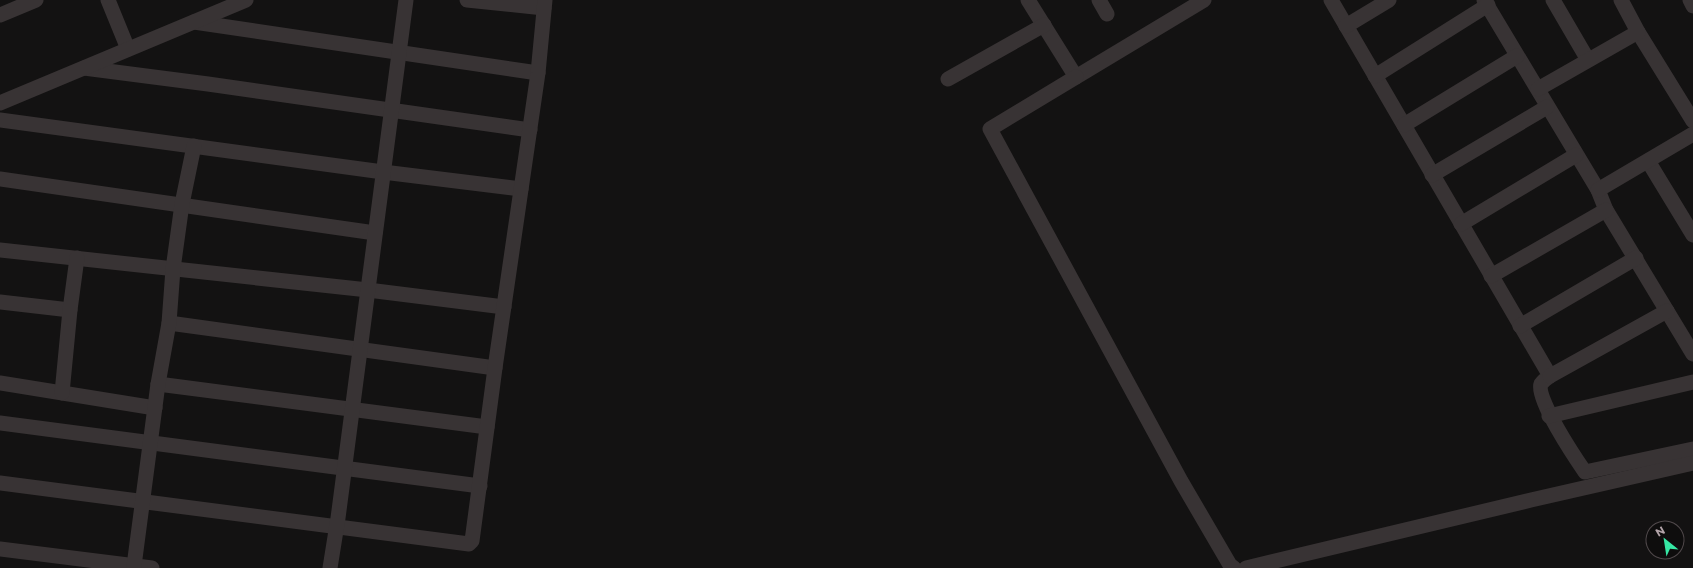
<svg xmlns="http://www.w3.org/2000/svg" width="1693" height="568" font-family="Montserrat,sans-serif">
	<rect width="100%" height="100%" fill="#131212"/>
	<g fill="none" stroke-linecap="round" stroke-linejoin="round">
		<g stroke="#383334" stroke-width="15">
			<polyline points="108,0 128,49"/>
			<polyline points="467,0 544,8"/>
			<polyline points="1028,0 1076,77 1204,0"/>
			<polyline points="1099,0 1107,14"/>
			<path d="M1331,0L1550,376C1547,378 1543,381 1541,384C1535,398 1576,459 1585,472L1693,449"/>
			<polyline points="1484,0 1598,190 1606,210 1693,354"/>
			<polyline points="1553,0 1588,60"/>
			<polyline points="1690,0 1693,6"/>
			<polyline points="0,15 36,0"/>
			<polyline points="194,22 538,73"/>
			<polyline points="1346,26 1389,0"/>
			<polyline points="1638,32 1693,121"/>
			<polyline points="84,68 208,84 530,130"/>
			<polyline points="1375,76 1488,5"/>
			<polyline points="1076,77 990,129 1181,481 1230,565 1234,568"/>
			<polyline points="948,79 1044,25"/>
			<polyline points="1538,89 1638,32 1621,0"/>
			<polyline points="0,103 246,0"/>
			<polyline points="0,120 383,172 521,189"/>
			<polyline points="1404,125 1517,56"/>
			<polyline points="1648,161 1693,235"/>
			<polyline points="1432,175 1547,107"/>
			<polyline points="0,179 375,233"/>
			<polyline points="1598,190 1693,134"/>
			<polyline points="1461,224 1576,155"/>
			<polyline points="0,250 368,290 504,307"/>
			<polyline points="1491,276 1606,210"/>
			<polyline points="0,302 70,310"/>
			<polyline points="169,323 495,368"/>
			<polyline points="1520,326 1636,258"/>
			<polyline points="1550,376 1667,311"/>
			<polyline points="0,383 155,408"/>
			<polyline points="158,384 487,427"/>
			<polyline points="62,393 70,310 77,258"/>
			<polyline points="1549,416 1693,382"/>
			<polyline points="0,423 480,486"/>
			<polyline points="0,483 469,544 472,541 495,368 538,73 545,0"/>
			<polyline points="0,549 152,568"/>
			<polyline points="134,566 158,384 169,323 173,269 182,204 194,146"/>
			<polyline points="330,568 338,518 406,0"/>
			<polyline points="1246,568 1531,500 1693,463"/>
		</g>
	</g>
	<g transform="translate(1665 540) rotate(330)"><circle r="19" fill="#0e0d0d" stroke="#50494b"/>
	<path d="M0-3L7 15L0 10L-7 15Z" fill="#36e7a4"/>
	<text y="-6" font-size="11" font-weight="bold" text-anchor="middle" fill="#b3a4a9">N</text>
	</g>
</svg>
